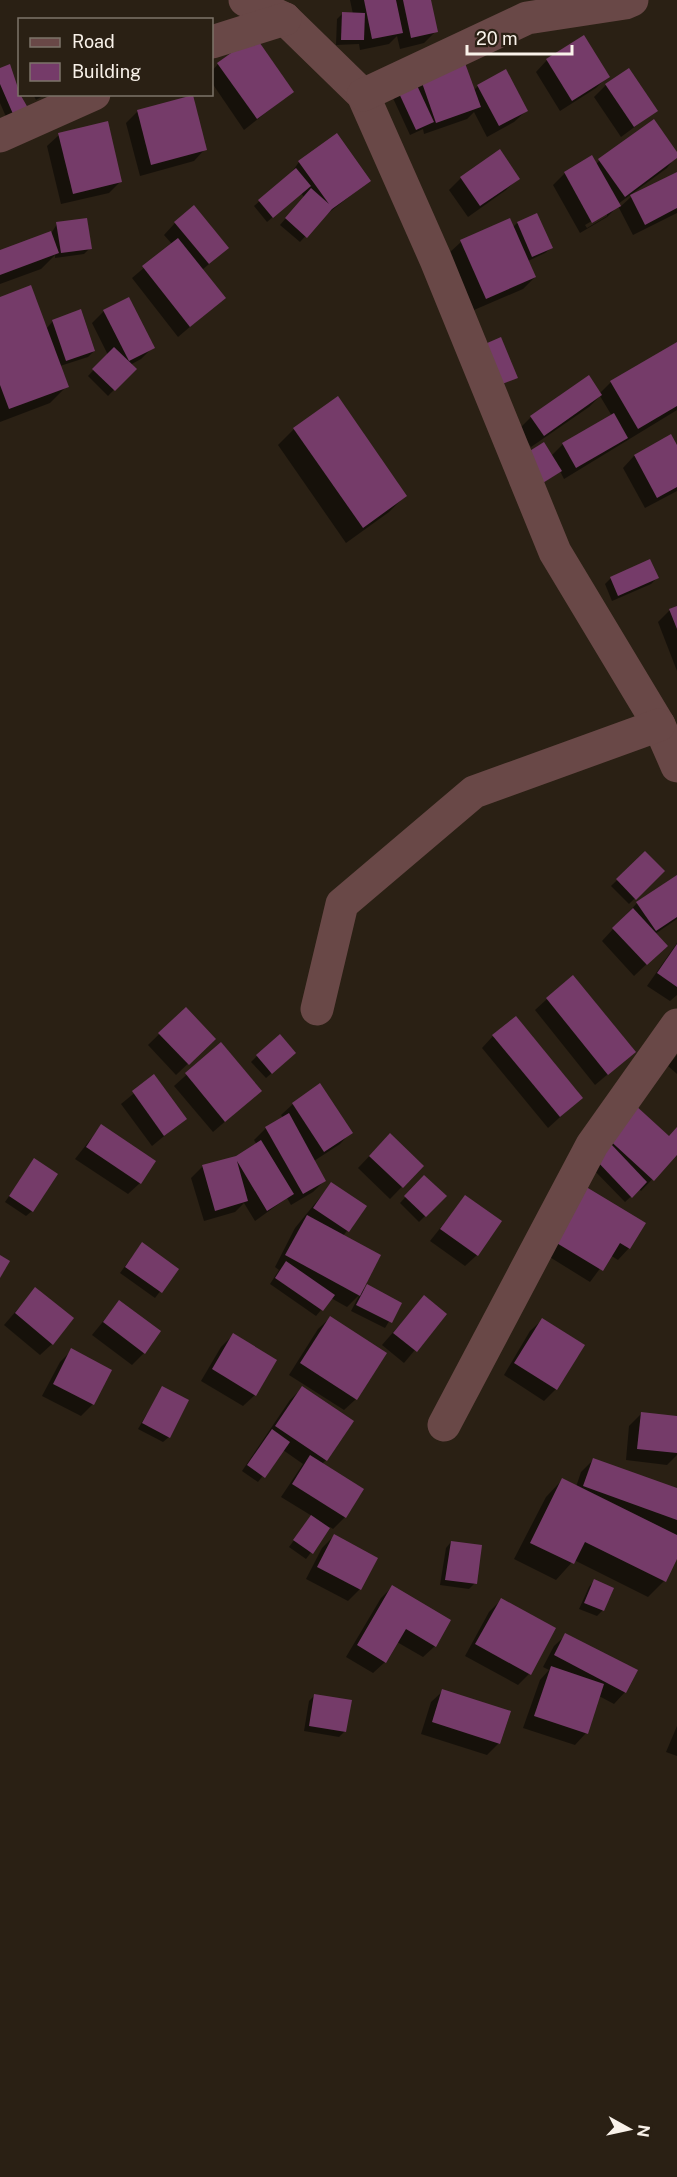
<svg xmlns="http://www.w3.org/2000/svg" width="677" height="2177" font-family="'Public Sans',sans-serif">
	<rect width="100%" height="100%" fill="#2a2014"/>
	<g fill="#0007" fill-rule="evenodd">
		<polygon points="350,0 429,0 436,31 424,43 400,49 397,36 389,44 360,50 359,44 336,45 337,19 343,13 353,14"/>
		<polygon points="547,60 608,76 596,88 560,111 536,72"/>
		<polygon points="218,64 292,92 244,130 212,83 212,71"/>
		<polygon points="0,70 20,94 26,108 7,119 0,103"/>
		<polygon points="422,81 473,91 478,86 526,111 514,122 487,137 474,112 467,119 424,134 423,129 410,135 392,96"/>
		<polygon points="606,85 656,111 621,137 594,97"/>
		<polygon points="33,94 46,94 36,100"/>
		<polygon points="138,111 205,149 194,161 140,176 126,123"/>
		<polygon points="59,135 121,181 109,193 61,204 47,146"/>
		<path d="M677,154L667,168L618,204L620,207L631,197L677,174V213L633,235L618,206L607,217L580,233L553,185L565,173L596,164L599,161ZM607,212V216L587,228L585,225Z"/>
		<polygon points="299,162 369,181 322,218 300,242 280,225 304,197 301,193 267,222 254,206 289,176"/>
		<polygon points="461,178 518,178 506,190 468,217 449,190"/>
		<polygon points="175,223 215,259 202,270 224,298 178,337 132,278 172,244 164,235"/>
		<polygon points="517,223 551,248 545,253 528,261 535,277 523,289 474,310 449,253 461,242 513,227"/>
		<polygon points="57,224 90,248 84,254 55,258 55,255 41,269 0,284 0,251 52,232"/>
		<polygon points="0,298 46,329 53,321 94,351 88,357 60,366 67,386 50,403 0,422"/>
		<polygon points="104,311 153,347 141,359 130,365 134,369 108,396 88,376 108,355 92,323"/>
		<polygon points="677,343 677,410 564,479 560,471 532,490 551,456 563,444 612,416 600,396 589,407 531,447 519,429 531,417 599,394 611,382"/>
		<polygon points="294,429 405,496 389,512 346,543 278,445"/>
		<polygon points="671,437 677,448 677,491 645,508 623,468 634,456"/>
		<polygon points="611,578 657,578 651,584 612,601 605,584"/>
		<polygon points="677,607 677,671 658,622 670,610"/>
		<polygon points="645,853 663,871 629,904 611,886"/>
		<polygon points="677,879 677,919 655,934 654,957 634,976 602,941 637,903"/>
		<polygon points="677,943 677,995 670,1001 647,986"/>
		<polygon points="547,999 634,1052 595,1085 535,1010"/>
		<polygon points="185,1009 214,1039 176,1075 148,1045"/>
		<polygon points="493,1036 569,1109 548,1128 482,1048"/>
		<polygon points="221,1044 260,1091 213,1132 174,1086"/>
		<polygon points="677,1055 677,1074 668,1066"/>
		<polygon points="257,1056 288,1059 266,1078 251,1062"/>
		<polygon points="154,1077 185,1119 152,1146 121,1104"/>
		<polygon points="293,1104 351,1132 340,1144 314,1161 324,1181 313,1192 291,1205 287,1198 255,1221 244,1203 235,1212 204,1221 191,1178 203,1166 236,1158 257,1145 254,1140 266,1128 283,1118 281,1115"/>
		<polygon points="622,1117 668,1138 677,1128 677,1153 641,1191 639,1189 625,1202 590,1166"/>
		<polygon points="101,1126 140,1183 128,1194 75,1159"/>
		<polygon points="378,1147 422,1166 390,1199 358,1168"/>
		<polygon points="34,1160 32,1211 26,1216 5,1202"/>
		<polygon points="424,1177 445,1196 419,1222 400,1203"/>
		<polygon points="331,1184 365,1207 343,1236 360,1293 367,1286 400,1303 385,1328 351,1311 360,1294 347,1307 331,1298 316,1316 270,1284 279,1270 275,1267 295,1228"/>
		<polygon points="465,1197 477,1255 465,1266 430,1241"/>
		<polygon points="571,1198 629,1248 618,1260 610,1255 590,1282 540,1251"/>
		<polygon points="137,1250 177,1269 155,1298 120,1273"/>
		<polygon points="35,1289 52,1344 40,1355 4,1325"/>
		<polygon points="424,1297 445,1314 404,1363 382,1345"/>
		<polygon points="119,1302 144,1353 132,1365 92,1335"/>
		<polygon points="330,1318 356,1399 344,1410 289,1375 318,1329"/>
		<polygon points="542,1320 556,1389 544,1401 504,1375 530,1331"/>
		<polygon points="233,1335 255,1395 243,1406 201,1381 221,1347"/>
		<polygon points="72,1350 110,1370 92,1405 81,1416 42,1396 60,1362"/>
		<polygon points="162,1388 169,1437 163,1442 138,1429"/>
		<polygon points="302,1388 326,1460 322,1464 345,1517 333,1529 330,1527 306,1559 289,1547 312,1516 281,1497 303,1464 283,1450 258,1482 242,1471 290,1400"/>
		<polygon points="641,1414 677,1418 677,1455 667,1465 626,1460 629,1426"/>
		<polygon points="593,1460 677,1490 677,1555 664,1581 648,1597 574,1560 556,1580 514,1559 546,1497 562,1480 576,1487 581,1472"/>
		<polygon points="334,1536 376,1558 360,1589 348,1601 306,1579 322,1548"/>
		<polygon points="451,1542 475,1583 469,1589 440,1585 446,1548"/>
		<polygon points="594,1581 612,1589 602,1611 597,1616 579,1609 589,1587"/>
		<polygon points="392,1587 435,1646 423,1657 397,1642 385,1662 373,1673 346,1657 381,1598"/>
		<polygon points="501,1600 529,1674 518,1685 465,1656 489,1612"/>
		<polygon points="566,1635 625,1692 614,1704 599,1696 586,1733 575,1745 523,1728 540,1680 549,1670 543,1667 554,1646"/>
		<polygon points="443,1691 499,1743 487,1755 421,1734 431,1702"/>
		<polygon points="315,1695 345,1731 339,1737 304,1731 309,1701"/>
		<polygon points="677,1726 677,1756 666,1752"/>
	</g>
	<g fill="#753b69">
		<polygon points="364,0 396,0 403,33 372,39"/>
		<polygon points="403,0 431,0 438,32 411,38"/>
		<polygon points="342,12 365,13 364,40 341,40"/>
		<polygon points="584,35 610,77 572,101 546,59"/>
		<polygon points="255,36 294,92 257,119 217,63"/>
		<polygon points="465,63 481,107 436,123 421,80"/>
		<polygon points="10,64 20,94 28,108 13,114 0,84 0,68"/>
		<polygon points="629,68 658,111 634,127 605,84"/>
		<polygon points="506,69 528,111 499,126 477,85"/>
		<polygon points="415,81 434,122 416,130 397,89"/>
		<polygon points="193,95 207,150 151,165 137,110"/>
		<polygon points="654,119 677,152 677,158 625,197 598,159"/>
		<polygon points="108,121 122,182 73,194 58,133"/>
		<polygon points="337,133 371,181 332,209 307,238 285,218 311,188 329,204 298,161"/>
		<polygon points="500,149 520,179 480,206 460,177"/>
		<polygon points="592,155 621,206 592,223 564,172"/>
		<polygon points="296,168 311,186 273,218 258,200"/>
		<polygon points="677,172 677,208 645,225 630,195"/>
		<polygon points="194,205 229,248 209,264 174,222"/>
		<polygon points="537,213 553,248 532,257 517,222"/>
		<polygon points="87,218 92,249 61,253 56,222"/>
		<polygon points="510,218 536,277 486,299 460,240"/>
		<polygon points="51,231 59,253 0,275 0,250"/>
		<polygon points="178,238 226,298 190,327 142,266"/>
		<polygon points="31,285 69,387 9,409 0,385 0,297"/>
		<polygon points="129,297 155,348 129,361 103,310"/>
		<polygon points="81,309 95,351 66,361 52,320"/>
		<polygon points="501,337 518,378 494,387 478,347"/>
		<polygon points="677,342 677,406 638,429 610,381"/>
		<polygon points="114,347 137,369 115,391 92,369"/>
		<polygon points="589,375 602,395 544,436 530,416"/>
		<polygon points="338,396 407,496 363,528 293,428"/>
		<polygon points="614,413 628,438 576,468 562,443"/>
		<polygon points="671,434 677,445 677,487 657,498 634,455"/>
		<polygon points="544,442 562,471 538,486 520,457"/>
		<polygon points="650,559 659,578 618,596 610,577"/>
		<polygon points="677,606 677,629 669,609"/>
		<polygon points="645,851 665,871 636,900 616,879"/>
		<polygon points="677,875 677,917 656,931 636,902"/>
		<polygon points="633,908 668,946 647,965 612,928"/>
		<polygon points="677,944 677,987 657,973"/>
		<polygon points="573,975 636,1052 608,1075 546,998"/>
		<polygon points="186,1007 216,1039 189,1065 158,1033"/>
		<polygon points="516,1016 583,1098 560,1117 492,1035"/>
		<polygon points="280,1034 296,1053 272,1074 256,1055"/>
		<polygon points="221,1042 262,1091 225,1122 185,1073"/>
		<polygon points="154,1074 187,1119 164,1136 132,1091"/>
		<polygon points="320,1083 353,1133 324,1152 292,1103"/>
		<polygon points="634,1104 669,1136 677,1127 677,1155 654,1181 605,1136"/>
		<polygon points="289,1113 326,1181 303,1194 265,1127"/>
		<polygon points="101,1124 156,1161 141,1184 86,1147"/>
		<polygon points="390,1133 424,1166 403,1188 369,1156"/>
		<polygon points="261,1140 294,1194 267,1211 237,1161 248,1201 215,1211 202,1165 236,1156"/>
		<polygon points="611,1144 647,1182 632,1198 595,1159"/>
		<polygon points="34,1158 58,1174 33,1212 9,1196"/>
		<polygon points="424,1175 447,1196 426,1217 404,1196"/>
		<polygon points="331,1182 367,1206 349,1232 313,1208"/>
		<polygon points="583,1185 646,1223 630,1249 620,1243 603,1271 550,1239"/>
		<polygon points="465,1195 502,1221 478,1256 440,1229"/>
		<polygon points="307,1215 381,1255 360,1296 285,1255"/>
		<polygon points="142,1242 179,1269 162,1293 125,1267"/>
		<polygon points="0,1255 10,1261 0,1278"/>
		<polygon points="286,1261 335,1295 323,1311 275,1278"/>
		<polygon points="367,1284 402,1303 392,1323 356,1305"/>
		<polygon points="35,1287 74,1318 53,1345 15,1313"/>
		<polygon points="424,1295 447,1314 417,1352 393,1333"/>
		<polygon points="119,1300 161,1331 145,1354 103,1322"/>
		<polygon points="330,1316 387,1353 357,1400 300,1363"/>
		<polygon points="542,1318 585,1345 557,1390 514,1363"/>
		<polygon points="233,1333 277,1360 256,1396 212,1369"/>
		<polygon points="71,1348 112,1370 94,1405 53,1384"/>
		<polygon points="162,1386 189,1400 170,1438 142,1423"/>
		<polygon points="302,1386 354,1421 327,1461 275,1426"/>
		<polygon points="641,1412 677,1416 677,1453 637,1449"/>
		<polygon points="272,1429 290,1442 265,1478 247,1465"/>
		<polygon points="310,1455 364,1489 346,1518 292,1484"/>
		<polygon points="593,1458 677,1488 677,1520 583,1486"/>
		<polygon points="562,1478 677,1535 677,1559 666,1582 585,1542 574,1564 530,1543"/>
		<polygon points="311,1515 330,1528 313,1554 293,1540"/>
		<polygon points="334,1534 378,1558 361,1590 317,1567"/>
		<polygon points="451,1541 482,1545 477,1584 445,1580"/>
		<polygon points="594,1579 614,1588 604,1611 584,1603"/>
		<polygon points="392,1585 451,1620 436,1647 406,1629 386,1663 357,1645"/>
		<polygon points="501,1598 556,1628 531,1675 475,1644"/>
		<polygon points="565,1633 638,1670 626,1693 554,1655"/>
		<polygon points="551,1666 604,1684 588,1734 534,1716"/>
		<polygon points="442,1689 511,1711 500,1744 432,1722"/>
		<polygon points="314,1694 352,1700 346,1732 309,1726"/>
	</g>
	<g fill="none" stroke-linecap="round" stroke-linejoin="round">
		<g stroke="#694847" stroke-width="33">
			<polyline points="245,0 285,19 363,95 436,260 555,552 659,725 677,766"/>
			<polyline points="212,42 285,19"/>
			<polyline points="363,95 527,18 625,3 632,0"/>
			<polyline points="0,136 94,94"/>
			<polyline points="317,1009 342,904 474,792 659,725"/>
			<polyline points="444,1425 592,1145 677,1025"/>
		</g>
	</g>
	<rect x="18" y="18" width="195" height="78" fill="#2a2014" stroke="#7d746a" stroke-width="1.5"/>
	<rect x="30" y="38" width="30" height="9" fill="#694847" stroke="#7d746a" stroke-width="1.5"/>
	<text x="72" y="48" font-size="18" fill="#f9f2ea">Road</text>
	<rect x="30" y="63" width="30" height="18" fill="#753b69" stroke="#7d746a" stroke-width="1.5"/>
	<text x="72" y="78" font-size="18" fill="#f9f2ea">Building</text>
	<g transform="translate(629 2129) rotate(98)" stroke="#2a2014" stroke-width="4.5" paint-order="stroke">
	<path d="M0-4.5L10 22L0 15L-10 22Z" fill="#f9f2ea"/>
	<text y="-9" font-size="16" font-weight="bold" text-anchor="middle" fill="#f9f2ea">N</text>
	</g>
	<path d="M467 45v9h105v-9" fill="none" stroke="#f9f2ea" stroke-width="3"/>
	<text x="476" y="45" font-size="18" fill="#f9f2ea" stroke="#2a2014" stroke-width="4.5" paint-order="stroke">20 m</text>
</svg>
